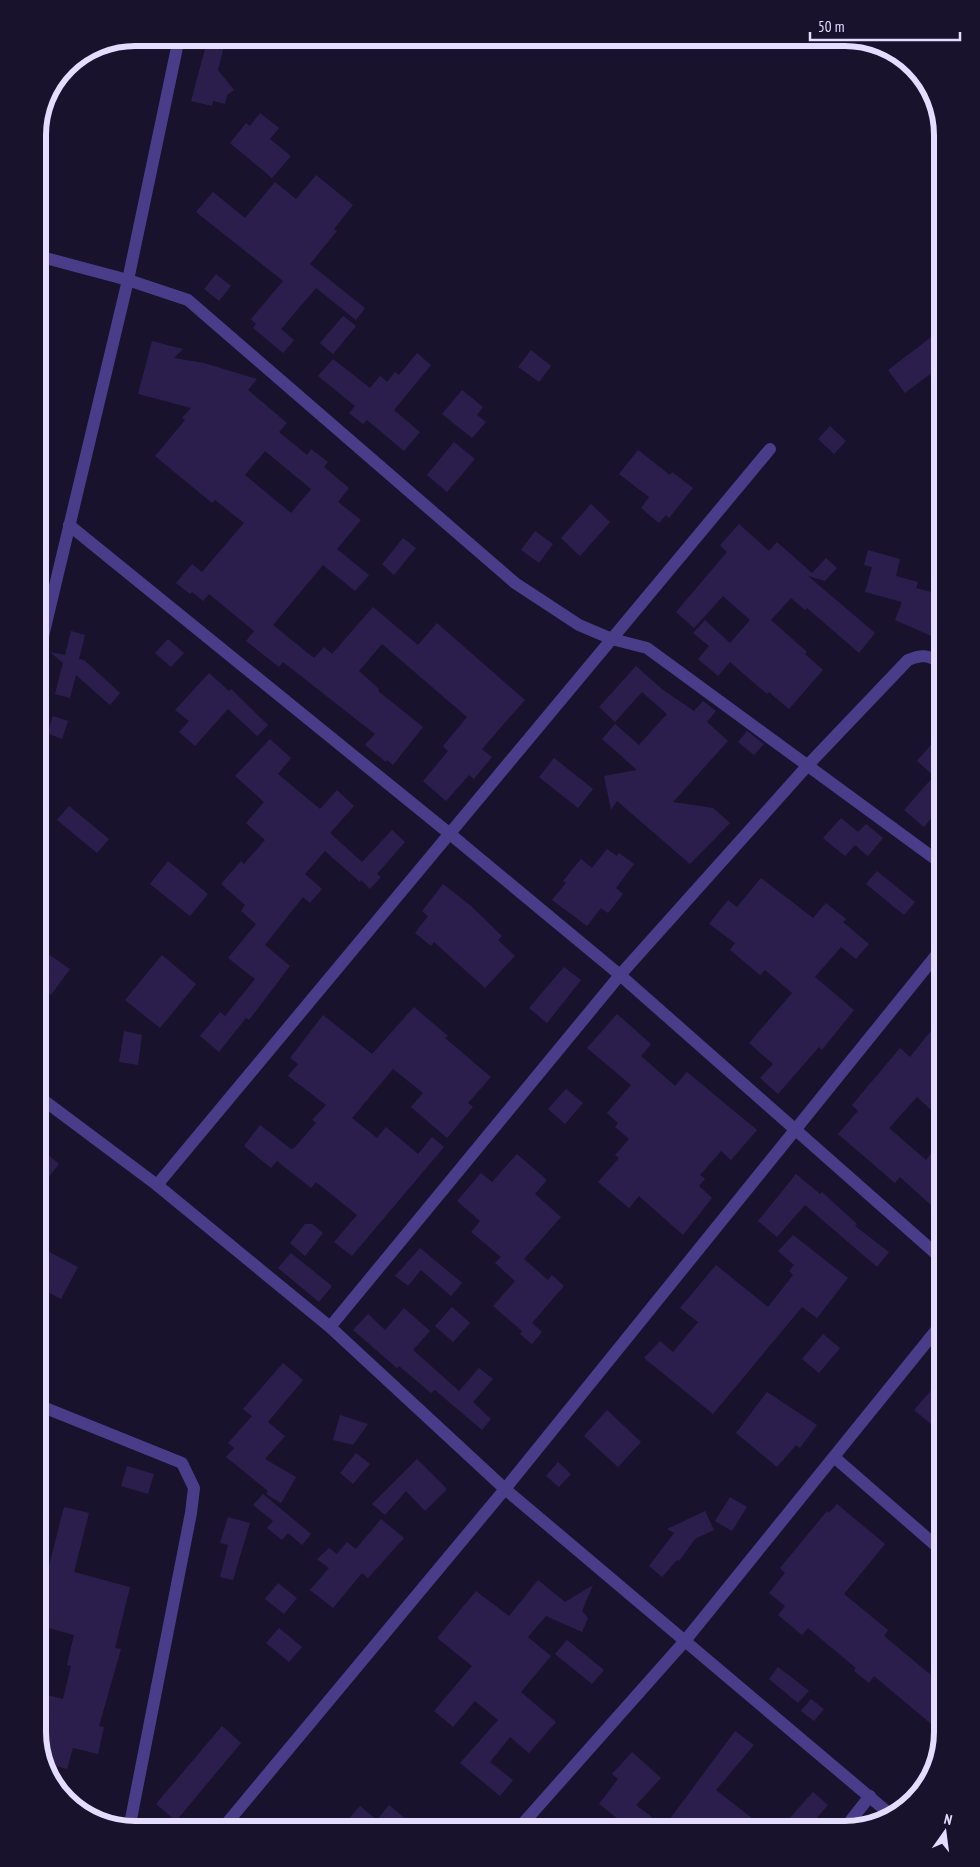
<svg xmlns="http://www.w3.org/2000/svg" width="980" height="1867" font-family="'PT Sans Narrow',sans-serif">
	<rect width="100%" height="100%" fill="#19122c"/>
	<g fill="#2c1e4c" fill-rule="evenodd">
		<polygon points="208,38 226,38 218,70 234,90 227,95 225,104 213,101 212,106 191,101"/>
		<polygon points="260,113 279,128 270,139 291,156 272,178 230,143 246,123 250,126"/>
		<polygon points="316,175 353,205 334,229 337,231 310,264 365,308 356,320 316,288 281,329 294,340 283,353 253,328 256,324 251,319 283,281 196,212 213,192 245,218 275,182 296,199"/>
		<polygon points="216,274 231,286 219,301 204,289"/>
		<polygon points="343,316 356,326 333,354 320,343"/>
		<polygon points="942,329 942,365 905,393 888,370"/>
		<path d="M152,341L183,349L174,358L204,363L257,379L248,390L287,423L279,432L307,455L311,449L328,462L324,467L349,488L338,502L361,520L337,549L369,575L355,591L323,565L273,625L314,658L324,647L332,654L373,607L418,645L437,623L525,700L482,749L492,757L474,779L469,775L446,801L423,781L448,751L443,746L467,717L382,644L359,671L379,689L378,691L423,727L393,765L387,760L386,762L365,745L375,734L283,662L279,667L246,641L254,631L209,594L203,601L192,592L190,594L176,583L192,564L202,572L244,523L215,500L212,503L155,456L185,420L182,418L191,408L138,394ZM265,451L311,489L291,513L245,475Z"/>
		<polygon points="531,350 551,366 539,382 518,367"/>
		<polygon points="417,353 431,365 394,410 420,432 404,451 367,420 363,424 349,413 355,406 318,376 333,359 370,388 380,376 387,382 395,372 399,375"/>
		<polygon points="462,390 483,407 477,415 486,422 472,438 442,414"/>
		<polygon points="830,426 846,441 834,454 818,439"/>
		<polygon points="454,442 475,459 447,492 427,475"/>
		<polygon points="638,450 670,475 672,472 693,488 669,518 666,515 659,523 641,508 649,497 619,474"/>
		<polygon points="591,504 610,522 580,556 561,538"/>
		<polygon points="739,524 769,551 777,542 812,573 826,558 837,568 825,581 808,576 875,633 859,653 807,608 805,610 791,598 771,620 807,652 805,654 823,670 789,709 769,692 767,694 730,662 718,676 698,659 709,646 693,633 705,620 730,643 750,620 723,596 694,628 676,612 727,552 720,545"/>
		<polygon points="535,531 553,544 539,563 521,550"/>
		<polygon points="403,538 416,548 394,575 382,564"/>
		<polygon points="868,550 900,559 896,576 918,582 916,588 942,595 942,628 938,639 895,620 902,602 865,592 872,567 864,565"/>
		<polygon points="71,631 85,635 79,659 84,660 120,693 110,705 76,675 70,698 55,694 63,663 50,652 65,655"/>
		<polygon points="168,639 184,653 171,667 155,653"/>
		<polygon points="636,666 663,690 694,711 703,701 716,711 707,722 728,741 673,802 713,808 730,823 690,864 617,801 611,810 604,776 637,770 602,739 615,724 639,745 667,714 642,692 615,722 599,707"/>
		<polygon points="209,673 229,691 231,689 268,725 257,736 228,709 195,746 179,732 189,721 175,710"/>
		<polygon points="53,716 68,721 62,739 47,733"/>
		<polygon points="747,731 764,744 754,755 738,742"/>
		<polygon points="942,732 942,805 924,827 904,810 934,776 917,761"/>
		<polygon points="270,739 291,758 278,774 320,809 337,790 354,806 330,833 362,862 392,830 405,842 377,874 381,877 370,889 361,880 360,882 325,851 305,874 322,889 310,903 303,897 265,945 290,966 249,1020 246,1018 219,1052 200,1036 220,1012 225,1016 255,979 228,958 256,924 241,911 245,905 221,884 241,861 244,864 265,840 246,823 264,802 235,776"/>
		<polygon points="554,758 593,789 578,808 539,777"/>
		<polygon points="69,806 109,839 97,853 57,820"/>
		<polygon points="841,818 858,832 866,824 883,838 868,856 855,845 845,856 823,838"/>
		<polygon points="607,849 617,856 619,853 634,864 616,888 623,894 608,913 601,908 587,926 552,900 566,883 563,881 581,859 592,868"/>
		<polygon points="168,861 208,894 190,916 150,884"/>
		<polygon points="877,871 915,902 904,915 866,884"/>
		<polygon points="761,878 813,918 826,903 846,919 843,922 869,944 856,959 841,947 815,977 854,1010 822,1050 819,1047 778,1094 760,1078 773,1064 749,1043 792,993 765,970 760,975 730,950 735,943 709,924 728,900 737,907"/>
		<polygon points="443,884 471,906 502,936 498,940 515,956 485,988 434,942 431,946 415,933 428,916 422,911"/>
		<polygon points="38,947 70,969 51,995 38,985"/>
		<polygon points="162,955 196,984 160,1028 125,1000"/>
		<polygon points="564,967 581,980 547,1023 529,1008"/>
		<polygon points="414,1007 448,1036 445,1038 491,1077 468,1103 473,1107 447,1138 411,1107 423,1093 393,1069 352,1118 377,1138 386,1127 418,1154 432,1137 444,1147 352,1256 334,1242 357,1215 316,1182 311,1188 277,1161 271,1168 244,1146 260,1125 291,1149 294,1148 316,1123 312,1120 326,1105 288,1076 298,1064 290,1058 323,1015 372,1054"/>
		<polygon points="617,1014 651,1044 641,1056 675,1086 687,1072 757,1130 731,1160 721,1151 700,1175 705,1179 699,1186 712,1198 683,1235 639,1196 629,1208 598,1182 619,1158 615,1155 629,1139 615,1127 618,1123 607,1113 631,1085 587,1048"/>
		<polygon points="942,1017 942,1120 917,1097 889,1128 926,1160 932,1152 942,1161 942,1215 900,1177 895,1183 838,1134 858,1111 852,1105 900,1048 910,1057"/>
		<polygon points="124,1031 142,1035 138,1065 119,1062"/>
		<polygon points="566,1089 583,1103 565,1124 548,1109"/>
		<polygon points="47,1154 59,1164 38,1190 38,1165"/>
		<polygon points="517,1154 547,1180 535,1194 561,1217 524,1259 548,1280 552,1275 564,1286 532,1323 542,1332 532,1344 520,1334 522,1331 493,1306 515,1281 495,1263 501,1257 471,1232 480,1221 457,1201 481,1173 492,1182"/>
		<polygon points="796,1174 820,1194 822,1192 857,1224 855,1226 889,1252 877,1267 805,1205 777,1237 758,1221"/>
		<polygon points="305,1224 312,1224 323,1233 305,1256 290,1243"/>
		<polygon points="793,1235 848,1278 817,1318 802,1307 713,1414 644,1358 660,1341 673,1352 698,1322 680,1308 716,1265 768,1307 793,1275 789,1271 794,1265 778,1251"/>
		<polygon points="38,1246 78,1267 61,1299 38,1287"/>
		<polygon points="420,1248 462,1283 451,1296 421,1270 408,1286 395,1276"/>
		<polygon points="291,1253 332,1286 319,1302 278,1268"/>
		<polygon points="452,1307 470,1323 453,1342 435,1326"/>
		<polygon points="404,1308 430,1331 413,1350 459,1391 479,1368 493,1379 473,1402 491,1419 482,1430 435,1390 431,1393 399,1366 397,1368 353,1330 368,1314 385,1330"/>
		<polygon points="823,1334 840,1348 819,1373 802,1359"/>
		<polygon points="283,1363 303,1380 268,1422 285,1436 265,1459 296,1477 281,1503 266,1494 268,1491 226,1457 234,1448 228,1443 252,1416 243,1409"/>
		<polygon points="942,1378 942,1433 914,1410"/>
		<polygon points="767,1392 817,1425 800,1448 796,1445 777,1467 736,1433"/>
		<polygon points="607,1410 641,1442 618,1467 584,1436"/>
		<polygon points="340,1415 368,1424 353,1445 333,1440"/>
		<polygon points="356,1453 370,1464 353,1484 340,1473"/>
		<polygon points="417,1459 447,1489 425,1511 406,1491 385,1515 372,1504"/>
		<polygon points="558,1462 571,1474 559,1487 546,1476"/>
		<polygon points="127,1466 154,1474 148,1494 121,1486"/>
		<polygon points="263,1494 311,1534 302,1545 288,1533 282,1540 267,1528 273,1521 253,1505"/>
		<polygon points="730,1497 747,1507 732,1531 715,1521"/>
		<polygon points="837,1504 885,1544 844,1594 888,1630 884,1636 931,1675 942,1662 942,1733 874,1676 869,1683 854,1671 856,1668 808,1628 802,1635 778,1615 785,1606 769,1593 785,1573 780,1568 827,1511 829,1513"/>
		<polygon points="64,1507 89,1513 74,1572 130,1587 115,1648 121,1649 99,1726 104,1727 98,1754 73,1748 67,1769 44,1763 38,1732 38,1706 40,1707 43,1694 63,1699 71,1666 67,1665 74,1635 38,1625 38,1596 45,1565 49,1566"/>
		<polygon points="705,1511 714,1530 695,1539 679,1561 677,1560 662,1577 649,1566 674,1533 667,1529"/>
		<polygon points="228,1517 250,1523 233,1580 220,1577 228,1545 220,1543"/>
		<polygon points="381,1519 404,1538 368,1578 362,1573 333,1608 310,1590 329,1568 317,1559 329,1548 337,1554 347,1542 356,1549"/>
		<polygon points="538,1580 565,1602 593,1585 582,1611 588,1618 582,1632 546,1616 528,1637 551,1656 521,1692 556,1722 529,1753 510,1737 490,1762 513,1780 500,1796 460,1763 498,1720 475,1701 453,1727 434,1711 472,1666 437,1638 476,1591 509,1616"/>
		<polygon points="278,1583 297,1598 284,1614 265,1599"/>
		<polygon points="279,1628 302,1647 289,1662 266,1643"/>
		<polygon points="567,1640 604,1670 592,1684 555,1654"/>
		<polygon points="778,1667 809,1691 798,1703 769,1679"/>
		<polygon points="811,1699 824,1709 814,1721 801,1711"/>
		<polygon points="222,1726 241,1743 176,1821 156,1804"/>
		<polygon points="735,1731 754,1745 716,1790 766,1829 677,1829 667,1823"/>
		<polygon points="632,1752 661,1778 636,1805 653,1818 644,1829 631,1829 599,1804 618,1779 612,1774"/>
		<polygon points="813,1792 828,1805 807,1829 780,1829"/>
		<polygon points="389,1805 407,1820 400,1829 340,1829 360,1806 377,1820"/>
	</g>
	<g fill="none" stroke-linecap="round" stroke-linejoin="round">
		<g stroke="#493d8a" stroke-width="12">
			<polyline points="38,256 128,280 188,300 515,583 579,625 612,639 647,648 942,864"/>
			<polyline points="69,525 450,834 620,975 942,1259"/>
			<polyline points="38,657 128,280 179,38"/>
			<polyline points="38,1096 157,1185 330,1327 505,1489 891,1815"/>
			<polyline points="157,1185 770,449"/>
			<path d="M330,1327L620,975L808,765L908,660C922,654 930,655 942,664"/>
			<polyline points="38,1405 182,1463 194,1488 191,1513 130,1824"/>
			<polyline points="834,1457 942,1551"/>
			<polyline points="222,1829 505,1489 942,948"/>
			<polyline points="518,1829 684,1642 942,1323"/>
			<polyline points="844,1829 870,1796"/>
		</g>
	</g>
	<path d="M0 0H980V1867H0ZM135 46H845A89 89 0 0 1 934 135V1732A89 89 0 0 1 845 1821H135A89 89 0 0 1 46 1732V135A89 89 0 0 1 135 46Z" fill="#19122c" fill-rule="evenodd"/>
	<path fill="none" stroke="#e4ddff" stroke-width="6" d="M135 46H845A89 89 0 0 1 934 135V1732A89 89 0 0 1 845 1821H135A89 89 0 0 1 46 1732V135A89 89 0 0 1 135 46Z"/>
	<g transform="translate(945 1832) rotate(14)" stroke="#19122c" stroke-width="4" paint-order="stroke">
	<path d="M0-4L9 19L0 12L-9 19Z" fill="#e4ddff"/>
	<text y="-8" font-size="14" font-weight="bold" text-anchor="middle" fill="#e4ddff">N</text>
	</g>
	<path d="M810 32v8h150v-8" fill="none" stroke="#e4ddff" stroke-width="2.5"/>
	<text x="818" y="32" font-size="15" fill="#e4ddff" stroke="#19122c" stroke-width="4" paint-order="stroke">50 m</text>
</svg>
